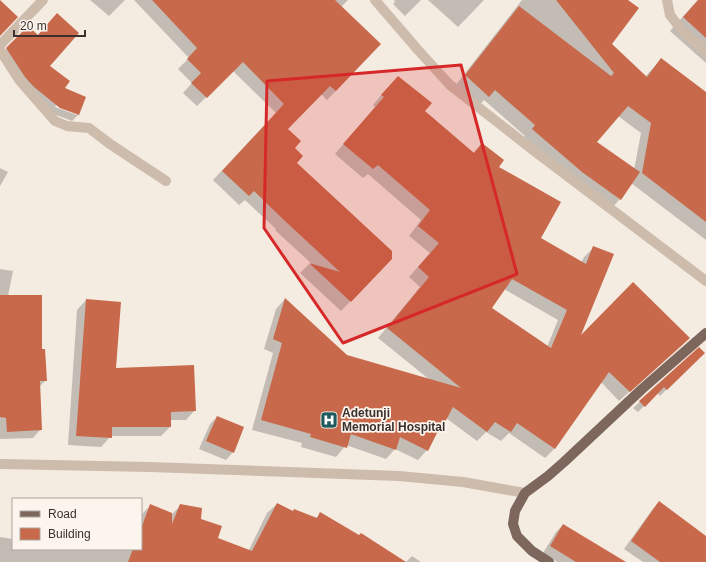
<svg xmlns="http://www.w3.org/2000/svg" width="706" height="562" font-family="Helvetica,sans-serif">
	<rect width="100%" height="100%" fill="#f4ebe1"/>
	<g fill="#0003" fill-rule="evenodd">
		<polygon points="90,0 125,0 109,16"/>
		<polygon points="134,0 348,0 341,7 336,91 327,100 321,94 287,129 293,148 295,163 391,258 341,311 300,273 309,264 314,266 275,230 276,229 245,200 239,205 213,180 276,113 233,71 197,106 183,93 192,83 178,69 189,58"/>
		<polygon points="394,0 421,0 405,16 393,4 395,2"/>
		<polygon points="428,0 484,0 458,27"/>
		<path d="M522,0H627L611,44L645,77L661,59L706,93V240L631,183L620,199L610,210L522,140L525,136L484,100L478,107L455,86ZM618,116L641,133L634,170L595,143Z"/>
		<polygon points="698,0 706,0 706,63 670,31"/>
		<path d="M28,27L48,66L63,88L85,97L78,115L72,121L54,114L1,55ZM56,105L77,113V115L55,107Z"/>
		<path d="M388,87L424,111L473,153L482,144L539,239L581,263L584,257L594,247L578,339L689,338L619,401L601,382L554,449L545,458L509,433L501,441L486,432L477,441L446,418L439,426L427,450L418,460L395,449L386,459L346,445L336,457L301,447L302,443L252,430L273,353L264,349L276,309L285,299L346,356L430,380L378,338L420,287L409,277L430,253L409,236L421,220L368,174L363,178L335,154L375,107L373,105ZM504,289L558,320L547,347L491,308Z"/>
		<polygon points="0,168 8,172 0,186"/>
		<polygon points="0,269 13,271 8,296 41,350 46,380 39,387 41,429 33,438 0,439"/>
		<polygon points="86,300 115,369 195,410 186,420 170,420 170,427 161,436 111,436 101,447 68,445 77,310"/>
		<polygon points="703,353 660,396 657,393 638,412 633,408 647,395"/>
		<polygon points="217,417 233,452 226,460 199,449 210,424"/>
		<polygon points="659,502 706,537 706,562 643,562 624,549 652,510"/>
		<polygon points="277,504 292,512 294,510 315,519 320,514 404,562 0,562 0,537 13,539 13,549 141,549 141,515 150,506 172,514 181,505 200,520 217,539 249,550 267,513"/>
		<polygon points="563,525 603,562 557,562 543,553 556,532"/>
		<polygon points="412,556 421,562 406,562"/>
	</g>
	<g fill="#c8694b" fill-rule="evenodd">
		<polygon points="0,0 18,17 0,36"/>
		<polygon points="152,0 335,0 381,44 336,91 330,86 288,129 301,141 295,148 303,156 297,163 392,251 392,259 351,302 309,263 340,272 284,220 254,191 249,196 222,171 284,104 243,62 207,98 191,83 201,73 187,59 197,48"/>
		<polygon points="556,0 628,0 639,8 612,44 647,77 661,58 706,92 706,222 642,173 651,123 628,106 597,142 640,172 621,200 582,172 532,129 535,125 495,90 489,97 465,75 519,6 611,76 614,73"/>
		<polygon points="698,0 706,0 706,38 683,17"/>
		<polygon points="57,13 79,33 50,66 70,81 65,88 86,97 79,115 60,108 34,87 25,77 6,48 28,26 38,35"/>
		<path d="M398,76L432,103L425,111L474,153L482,143L504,160L499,167L561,202L541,238L586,264L593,246L614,254L581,335L633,282L690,338L630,392L609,372L555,449L517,423L511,432L495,422L487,432L453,407L445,422L443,421L428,451L400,437L396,450L351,434L347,448L310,437L311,434L261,420L282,343L273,339L285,298L347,355L461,388L387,328L429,277L418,267L439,243L418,226L430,210L378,165L373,169L343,144L384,97L381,95ZM512,279L567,310L551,348L492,308Z"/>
		<polygon points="0,295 42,295 42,349 45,349 47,381 40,381 42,430 7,432 6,418 0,417"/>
		<polygon points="86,299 121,302 116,368 194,365 196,411 171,412 171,427 112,427 112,438 76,436"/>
		<polygon points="699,347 705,353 667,390 664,387 645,407 639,401"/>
		<polygon points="217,416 244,427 234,453 206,441"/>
		<polygon points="659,501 706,536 706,562 660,562 631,541"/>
		<polygon points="277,503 293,511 294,509 317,518 320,512 359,535 361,533 406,562 128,562 133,549 141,549 141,529 150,504 172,513 172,524 180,504 202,508 201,519 222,526 218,538 252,551"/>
		<polygon points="563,524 626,562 576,562 550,546"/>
	</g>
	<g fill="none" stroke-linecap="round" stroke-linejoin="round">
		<g stroke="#cdbbac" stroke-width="10">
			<polyline points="375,0 418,50 450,85 533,150 706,281"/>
			<polyline points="667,0 670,15 683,32 706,52"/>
			<polyline points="0,45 43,0"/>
			<polyline points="0,50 20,81 55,121 67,126 89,128 110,144 166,181"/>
			<polyline points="0,464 150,467 399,476 463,482 525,493"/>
		</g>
		<polyline stroke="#7d675c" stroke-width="10" points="549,562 532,551 517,536 513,524 515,511 525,493 548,476 564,462 642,389 706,333"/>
	</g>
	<path fill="#d62828" fill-opacity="0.2" stroke="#d62828" stroke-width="3" stroke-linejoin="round" d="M461,65L517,274L343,343L264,228L267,81Z"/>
	<defs>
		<g id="hospital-square" transform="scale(0.9)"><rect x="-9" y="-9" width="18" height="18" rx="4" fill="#1f5a5e" stroke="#fbf5ee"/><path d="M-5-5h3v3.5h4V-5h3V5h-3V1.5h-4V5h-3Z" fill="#fff"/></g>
	</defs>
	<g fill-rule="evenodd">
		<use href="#hospital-square" x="329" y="420"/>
	</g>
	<g text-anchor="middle" stroke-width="3.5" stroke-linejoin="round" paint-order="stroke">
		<g font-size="12" font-weight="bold" fill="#3b302b" stroke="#fbf5ee" text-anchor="start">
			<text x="342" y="417">Adetunji<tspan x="342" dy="14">Memorial Hospital</tspan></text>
		</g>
	</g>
	<rect x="12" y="498" width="130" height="52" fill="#fbf5ee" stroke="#aea6a0"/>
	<rect x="20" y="511" width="20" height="6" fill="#7d675c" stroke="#aea6a0"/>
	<text x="48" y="518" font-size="12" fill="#3b302b">Road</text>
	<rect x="20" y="528" width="20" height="12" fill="#c8694b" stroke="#aea6a0"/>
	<text x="48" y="538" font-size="12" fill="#3b302b">Building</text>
	<path d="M14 30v6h71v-6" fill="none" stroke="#3b302b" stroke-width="2"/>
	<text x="20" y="30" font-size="12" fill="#3b302b" stroke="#fbf5ee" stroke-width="3" paint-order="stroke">20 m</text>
</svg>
